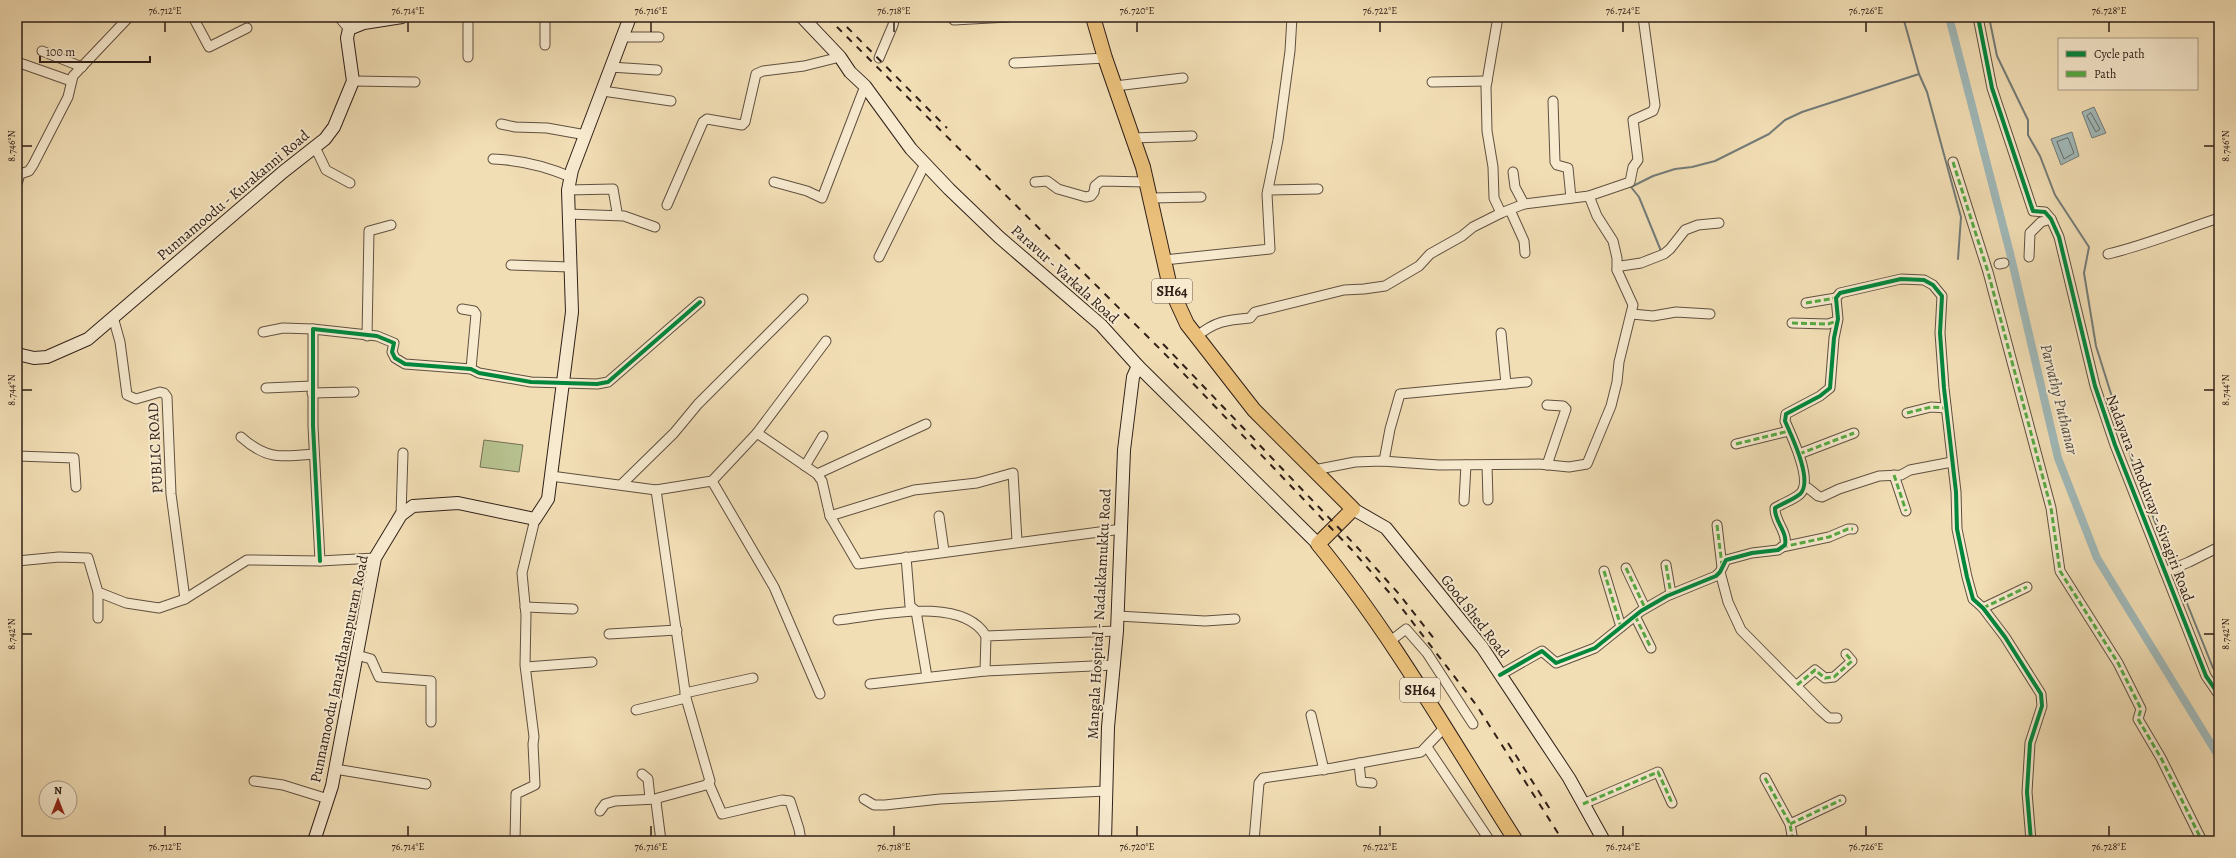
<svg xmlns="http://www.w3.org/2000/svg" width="2236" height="858" font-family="Alegreya,serif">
	<rect width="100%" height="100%" fill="#f2deb5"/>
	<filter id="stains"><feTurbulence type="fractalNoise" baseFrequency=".005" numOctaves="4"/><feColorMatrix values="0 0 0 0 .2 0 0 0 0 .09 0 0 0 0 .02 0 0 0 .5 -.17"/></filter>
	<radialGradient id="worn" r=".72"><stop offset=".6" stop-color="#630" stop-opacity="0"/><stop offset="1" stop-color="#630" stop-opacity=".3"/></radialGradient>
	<polygon fill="#b7c290" stroke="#747154" points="484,440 523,445 519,472 480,467"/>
	<g fill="#a0b9b9" stroke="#737c79">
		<polygon points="2094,107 2106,133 2092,138 2082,112"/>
		<polygon points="2072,132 2079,156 2061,165 2051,139"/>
	</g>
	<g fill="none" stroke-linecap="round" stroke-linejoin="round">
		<g stroke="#686c69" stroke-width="1">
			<polygon points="2091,113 2100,129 2096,132 2087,116"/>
			<polygon points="2068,138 2074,153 2064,159 2057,142"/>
		</g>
		<g stroke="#737c79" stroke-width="2">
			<polyline points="1989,17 1997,56 2028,120 2028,135 2040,156 2055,195 2089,247 2084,273 2096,346 2133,464 2172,567"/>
			<polyline points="1919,74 1927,92 1961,217 1958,259"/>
			<polyline points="1661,251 1639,197 1631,187 1653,176 1675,169 1692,167 1715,161 1769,134 1785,120 1802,112 1919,74 1903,17"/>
			<polyline points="2174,571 2213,668 2219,676"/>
		</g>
		<polyline stroke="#a0b9b9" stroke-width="8" points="1949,17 2010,253 2058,458 2097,558 2219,757"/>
		<g stroke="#605040" stroke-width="11">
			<g id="street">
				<polyline points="193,17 209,47 247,28"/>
				<polyline points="339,17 349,29"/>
				<polyline points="468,17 468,57"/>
				<polyline points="545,17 545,45"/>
				<polyline points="951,17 954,20 1008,17"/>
				<polyline points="1498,17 1486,87 1487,131 1493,167 1494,198 1501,213"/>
				<polyline points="1978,17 1992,88 2033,211 2045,212 2051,219 2059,237 2095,386 2115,445 2206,676 2219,695"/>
				<polyline points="621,37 659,37"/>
				<polyline points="42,51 82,67"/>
				<polyline points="879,58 893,25 895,17"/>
				<polyline points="17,62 71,81"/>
				<polyline points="1014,63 1105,58"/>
				<polyline points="610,67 657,70"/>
				<polyline points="353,81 415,82"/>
				<polyline points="1432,82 1487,81"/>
				<polyline points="1115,86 1183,78"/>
				<polyline points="603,91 671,101"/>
				<polyline points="1553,101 1555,162 1557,165 1568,168 1571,198"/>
				<polyline points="501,124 515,127 547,128 586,135"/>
				<polyline points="1132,138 1192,136"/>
				<polyline points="315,147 326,170 350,183"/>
				<path d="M493,159C521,160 545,166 571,177"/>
				<polyline points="1953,162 1988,272 2051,508 2060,571 2118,663 2141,709 2138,719 2161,758 2202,841"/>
				<polyline points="1513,172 1515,187 1524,204"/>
				<polyline points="774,182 807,191 822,198 865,86"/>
				<polyline points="1035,182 1047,181 1058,189 1086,197 1091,196 1094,192 1095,186 1101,181 1146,182"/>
				<polyline points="17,184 20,174 29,171 33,165 68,97 73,76 129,17"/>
				<polyline points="568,190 613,189 617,212"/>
				<polyline points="1268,190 1318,189"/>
				<polyline points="1151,198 1201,197"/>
				<polyline points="667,205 703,122 707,119 742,125 745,122 756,74 763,71 804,66 840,57"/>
				<polyline points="1510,210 1524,241 1525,253"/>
				<polyline points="568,214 624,216 655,227"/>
				<path d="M2108,254C2146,245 2182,230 2219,218"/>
				<polyline points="879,257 925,164"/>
				<polyline points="2029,257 2030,233 2041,222 2051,219"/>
				<polyline points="1164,260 1270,249 1267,194 1278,140 1290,51 1292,17"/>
				<polyline points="1999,264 2004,263"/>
				<polyline points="511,265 570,267"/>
				<polyline points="1617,270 1621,266 1641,263 1664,254 1670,249 1685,230 1698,225 1719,223"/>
				<polyline points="1806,303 1836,298"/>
				<polyline points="462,309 474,311 476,314 471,369"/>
				<polyline points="1632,314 1653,316 1676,312 1710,314"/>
				<polyline points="113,317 120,342 127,395 136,399 160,392 164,393 167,397 171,494 185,599"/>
				<polyline points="1792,323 1828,324 1837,321"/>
				<polyline points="263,332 283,328 313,329"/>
				<polyline points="1501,333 1506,384"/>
				<polyline points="367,336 369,231 391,225"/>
				<path d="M1196,337C1215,321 1227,320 1250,318L1255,312L1344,290L1364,289L1385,286L1419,266L1430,254L1462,236L1473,227L1501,213L1524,204L1589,196L1630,182L1633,167L1638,160L1633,120L1653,111L1655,105L1643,17"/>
				<polyline points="266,388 312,386"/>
				<polyline points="312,393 354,392"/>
				<polyline points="1547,405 1563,406 1566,409 1547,465"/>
				<polyline points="1907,413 1931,407 1946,408"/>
				<polyline points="757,433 826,341"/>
				<path d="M241,437C267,460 281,457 314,454"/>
				<polyline points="1736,444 1789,431"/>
				<polyline points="1799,454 1854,433"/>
				<polyline points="17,456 74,458 76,487"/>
				<polyline points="1384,461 1390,429 1400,394 1527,382"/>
				<polyline points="1487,465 1488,500"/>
				<polyline points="805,466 823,436"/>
				<polyline points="1314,470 1355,462 1382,461 1439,465 1539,464 1569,467 1587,464 1611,406 1617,382 1619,362 1633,305 1617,270 1617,258 1613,241 1597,216 1589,196"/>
				<polyline points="817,474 926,424"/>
				<polyline points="1894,475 1906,511"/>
				<polyline points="551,476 656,490 712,481 757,433 817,474 822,481 830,516 858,564 1122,529"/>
				<polyline points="712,481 774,587 820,694"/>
				<polyline points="622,484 674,433 698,404 803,299"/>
				<polyline points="1804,488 1808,488 1818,496 1822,497 1839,489 1879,476 1901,475 1910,470 1952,462"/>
				<polyline points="656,490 686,698 710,781 706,785 658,798 656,802 661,841"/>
				<polyline points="1464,501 1466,465"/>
				<polyline points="401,515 403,453"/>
				<polyline points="830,516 914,490 977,483 1013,473 1017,541"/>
				<polyline points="939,516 944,551"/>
				<polyline points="1717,525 1722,567"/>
				<polyline points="1782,547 1829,537 1848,529 1853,529"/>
				<polyline points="906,557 910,606 916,611 927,677"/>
				<polyline points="17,561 59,557 88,558 98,592 126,603 159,608 185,599 247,560 320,561 375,558"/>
				<polyline points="320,561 313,426 313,329 377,336 394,343 392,352 395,358 405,364 471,369 479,373 531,382 597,384 608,382 700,302"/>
				<polyline points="1666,565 1671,594"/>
				<polyline points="1626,568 1645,608"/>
				<polyline points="1604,571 1621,627"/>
				<polyline points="1720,572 1728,602 1741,630 1820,710 1829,718 1837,718"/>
				<polyline points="2165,572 2189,562 2219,547"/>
				<polyline points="525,607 573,609"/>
				<polyline points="1983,608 2027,587"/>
				<polyline points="1118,616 1205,621 1235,619"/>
				<polyline points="1635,616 1651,648"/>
				<polyline points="98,618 98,592"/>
				<path d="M838,620C877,616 962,595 986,636"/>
				<polyline points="609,634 677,630"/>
				<polyline points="1389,642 1406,629 1427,653 1473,724"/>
				<polyline points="357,655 371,659 379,677 431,681 431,722"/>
				<polyline points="526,667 592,662"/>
				<polyline points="985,671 1115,665"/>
				<path d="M1500,675L1542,651L1556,663L1595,648L1641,611L1667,596L1716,576L1720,572L1726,560L1752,553L1778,550L1785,545C1788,532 1774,521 1775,508C1783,503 1793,500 1800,494C1814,481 1791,435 1785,421L1786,414L1820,396L1830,388L1834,338L1838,319L1836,298L1840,293L1901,279L1924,280L1933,285L1942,296L1940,333L1944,388L1956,492L1957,529L1967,577L1973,599L1983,608L2005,637L2041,694L2042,706L2030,743L2027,792L2031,841"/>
				<polyline points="870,684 985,671 986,636 1117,631"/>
				<polyline points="1797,685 1815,670 1825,678 1834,677 1852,661 1846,654"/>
				<polyline points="685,693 753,678"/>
				<polyline points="636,710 686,698"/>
				<polyline points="1311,715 1324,770"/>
				<polyline points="1427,747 1490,841"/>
				<polyline points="1359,763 1361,782 1372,783"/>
				<polyline points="335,769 426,784"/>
				<polyline points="642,774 648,779 650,798"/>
				<polyline points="1765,778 1790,824 1793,841"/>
				<polyline points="254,781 283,785 328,799"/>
				<polyline points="709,784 722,814 782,800 790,801 799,829 801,841"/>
				<polyline points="864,799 874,805 885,805 940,799 1106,791"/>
				<polyline points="1583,804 1658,772 1672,803"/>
				<polyline points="600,811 605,804 615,801 657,799"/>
				<polyline points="1790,824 1841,800"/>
				<polyline points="515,841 516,794 535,785 533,744 534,737 525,665 526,615 522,573 535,519"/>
				<polyline points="1254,841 1259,783 1263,778 1333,768 1421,752 1445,727"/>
				<polyline points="1641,841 1642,841"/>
			</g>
		</g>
		<g stroke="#302019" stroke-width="14">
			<g id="secondary">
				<polyline points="802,17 840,57 850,72 865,86 911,149 949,189 999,237 1101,325 1138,366 1318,544"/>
				<polyline points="17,354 34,358 47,357 88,339 283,172 325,139 334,127 353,81 347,38 349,29 364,23 402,17"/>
				<polyline points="1353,509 1386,528 1482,647 1569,778 1604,841"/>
				<polyline points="314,841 332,786 375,558 401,515 413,506 458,503 535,519 548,499 572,312 568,190 572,170 630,17"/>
				<polyline points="1105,841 1108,727 1117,631 1124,450 1133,377 1138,366"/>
			</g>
		</g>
		<g stroke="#302019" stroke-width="16">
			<path id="primary" d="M1093,17L1105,58L1143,167L1170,287L1187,324L1254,410L1353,509L1318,544C1393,636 1452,741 1516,841"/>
		</g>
		<use href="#street" stroke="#f7eacf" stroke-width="9"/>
		<use href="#secondary" stroke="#f7eacf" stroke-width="12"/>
		<use href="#primary" stroke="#e9bf7a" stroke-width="14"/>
		<g stroke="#302019" stroke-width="2" stroke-dasharray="7 7" stroke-linecap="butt">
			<polyline points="827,17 1164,353 1352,550 1394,598 1477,706 1563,841"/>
			<polyline points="837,17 947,128"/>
			<polyline points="1163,344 1356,546 1399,594 1435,640"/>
			<polyline points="1508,743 1553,814"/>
		</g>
		<g stroke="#54aa42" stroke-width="3" stroke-dasharray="6 3" stroke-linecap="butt">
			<polyline points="1953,162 1988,272 2051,508 2060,571 2118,663 2141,709 2138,719 2161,758 2202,841"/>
			<polyline points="1806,303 1836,298"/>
			<polyline points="1792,323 1828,324 1837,321"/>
			<polyline points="1907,413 1931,407 1946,408"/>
			<polyline points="1736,444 1789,431"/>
			<polyline points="1799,454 1854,433"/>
			<polyline points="1894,475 1906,511"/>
			<polyline points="1717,525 1722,565"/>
			<polyline points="1782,547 1829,537 1848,529 1853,529"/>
			<polyline points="1666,565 1671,594"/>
			<polyline points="1626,568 1645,608"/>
			<polyline points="1604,571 1621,627"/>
			<polyline points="1983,608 2027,587"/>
			<polyline points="1635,616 1651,648"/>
			<polyline points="1797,685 1815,670 1825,678 1834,677 1852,661 1846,654"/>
			<polyline points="1765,778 1790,824 1793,841"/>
			<polyline points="1583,804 1658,772 1672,803"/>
			<polyline points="1790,824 1841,800"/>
		</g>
		<g stroke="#f7eacf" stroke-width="6">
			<g id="cycleway">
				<polyline points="1978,17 1992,88 2033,211 2045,212 2051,219 2059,237 2095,386 2115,445 2206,676 2219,695"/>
				<polyline points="320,561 313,426 313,329 377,336 394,343 392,352 395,358 405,364 471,369 479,373 531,382 597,384 608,382 700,302"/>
				<path d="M1500,675L1542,651L1556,663L1595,648L1641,611L1667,596L1716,576L1720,572L1726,560L1752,553L1778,550L1785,545C1788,532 1774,521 1775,508C1783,503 1793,500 1800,494C1814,481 1791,435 1785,421L1786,414L1820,396L1830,388L1834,338L1838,319L1836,298L1840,293L1901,279L1924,280L1933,285L1942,296L1940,333L1944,388L1956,492L1957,529L1967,577L1973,599L1983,608L2005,637L2041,694L2042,706L2030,743L2027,792L2031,841"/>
			</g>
		</g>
		<use href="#cycleway" stroke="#00873e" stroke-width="4"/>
	</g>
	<path fill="none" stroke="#302019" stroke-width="1.5" d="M165,22V32M408,22V32M651,22V32M894,22V32M1137,22V32M1380,22V32M1623,22V32M1866,22V32M2109,22V32M22,146H32M2204,146H2214M22,390H32M2204,390H2214M22,634H32M2204,634H2214M165,826V836M408,826V836M651,826V836M894,826V836M1137,826V836M1380,826V836M1623,826V836M1866,826V836M2109,826V836"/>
	<g text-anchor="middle" stroke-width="4" stroke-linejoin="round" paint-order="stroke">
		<g fill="#f7eacf" stroke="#6c5d50" stroke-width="1">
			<rect x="1152" y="279" width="40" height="24" rx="3"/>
			<rect x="1400" y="678" width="40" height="24" rx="3"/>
		</g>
		<g font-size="14" font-weight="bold" fill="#302019">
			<text x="1172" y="296">SH64</text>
			<text x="1420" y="695">SH64</text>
		</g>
		<g font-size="15" fill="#302019" stroke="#f7eacf">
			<text transform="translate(233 195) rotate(-40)" y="5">Punnamoodu - Kurakanni Road</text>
			<text transform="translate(1065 274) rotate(42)" y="5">Paravur - Varkala Road</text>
			<text transform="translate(155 448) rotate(-93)" y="5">PUBLIC ROAD</text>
			<text transform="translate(2150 498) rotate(69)" y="5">Nadayara - Thoduvay - Sivagiri Road</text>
			<text transform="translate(1099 614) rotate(-87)" y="5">Mangala Hospital - Nadakkamukku Road</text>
			<text transform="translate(1475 616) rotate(52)" y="5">Good Shed Road</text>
			<text transform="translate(339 669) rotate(-78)" y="5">Punnamoodu Janardhanapuram Road</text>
		</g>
		<g font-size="16" font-style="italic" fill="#524e49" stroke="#f7eacf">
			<text transform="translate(2060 399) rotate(76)" y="6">Parvathy Puthanar</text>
		</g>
	</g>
	<rect width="2236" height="858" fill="none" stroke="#f2deb5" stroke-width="44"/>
	<rect x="2058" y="38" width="140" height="52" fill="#f7eacf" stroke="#a79986"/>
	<rect x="2066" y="51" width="20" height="6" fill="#00873e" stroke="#a79986"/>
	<text x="2094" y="58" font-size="12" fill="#302019">Cycle path</text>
	<rect x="2066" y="71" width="20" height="6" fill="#54aa42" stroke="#a79986"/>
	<text x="2094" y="78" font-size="12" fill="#302019">Path</text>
	<g transform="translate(58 800)"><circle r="19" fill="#f7eacf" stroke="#a79986"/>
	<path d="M0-3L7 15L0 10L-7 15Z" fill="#8f2418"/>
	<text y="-6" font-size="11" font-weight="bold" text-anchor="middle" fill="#302019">N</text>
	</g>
	<path d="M40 56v6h110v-6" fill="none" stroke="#302019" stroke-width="2"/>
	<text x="46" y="56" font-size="12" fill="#302019" stroke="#f7eacf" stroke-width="3" paint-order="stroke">100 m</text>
	<rect x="22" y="22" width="2192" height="814" fill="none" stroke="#302019" stroke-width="1.5"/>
	<g font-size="10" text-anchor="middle" fill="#302019">
		<text x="165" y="14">76.712°E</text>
		<text x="408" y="14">76.714°E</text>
		<text x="651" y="14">76.716°E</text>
		<text x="894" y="14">76.718°E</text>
		<text x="1137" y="14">76.720°E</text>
		<text x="1380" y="14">76.722°E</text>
		<text x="1623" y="14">76.724°E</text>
		<text x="1866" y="14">76.726°E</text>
		<text x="2109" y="14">76.728°E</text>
		<text transform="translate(11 146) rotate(-90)" y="4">8.746°N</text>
		<text transform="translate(2225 146) rotate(-90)" y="4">8.746°N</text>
		<text transform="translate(11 390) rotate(-90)" y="4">8.744°N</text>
		<text transform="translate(2225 390) rotate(-90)" y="4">8.744°N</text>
		<text transform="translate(11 634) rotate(-90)" y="4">8.742°N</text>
		<text transform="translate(2225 634) rotate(-90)" y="4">8.742°N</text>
		<text x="165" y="850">76.712°E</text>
		<text x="408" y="850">76.714°E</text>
		<text x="651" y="850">76.716°E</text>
		<text x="894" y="850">76.718°E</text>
		<text x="1137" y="850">76.720°E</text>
		<text x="1380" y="850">76.722°E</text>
		<text x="1623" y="850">76.724°E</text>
		<text x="1866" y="850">76.726°E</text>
		<text x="2109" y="850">76.728°E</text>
	</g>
	<rect width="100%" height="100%" filter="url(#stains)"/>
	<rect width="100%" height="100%" fill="url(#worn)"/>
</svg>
